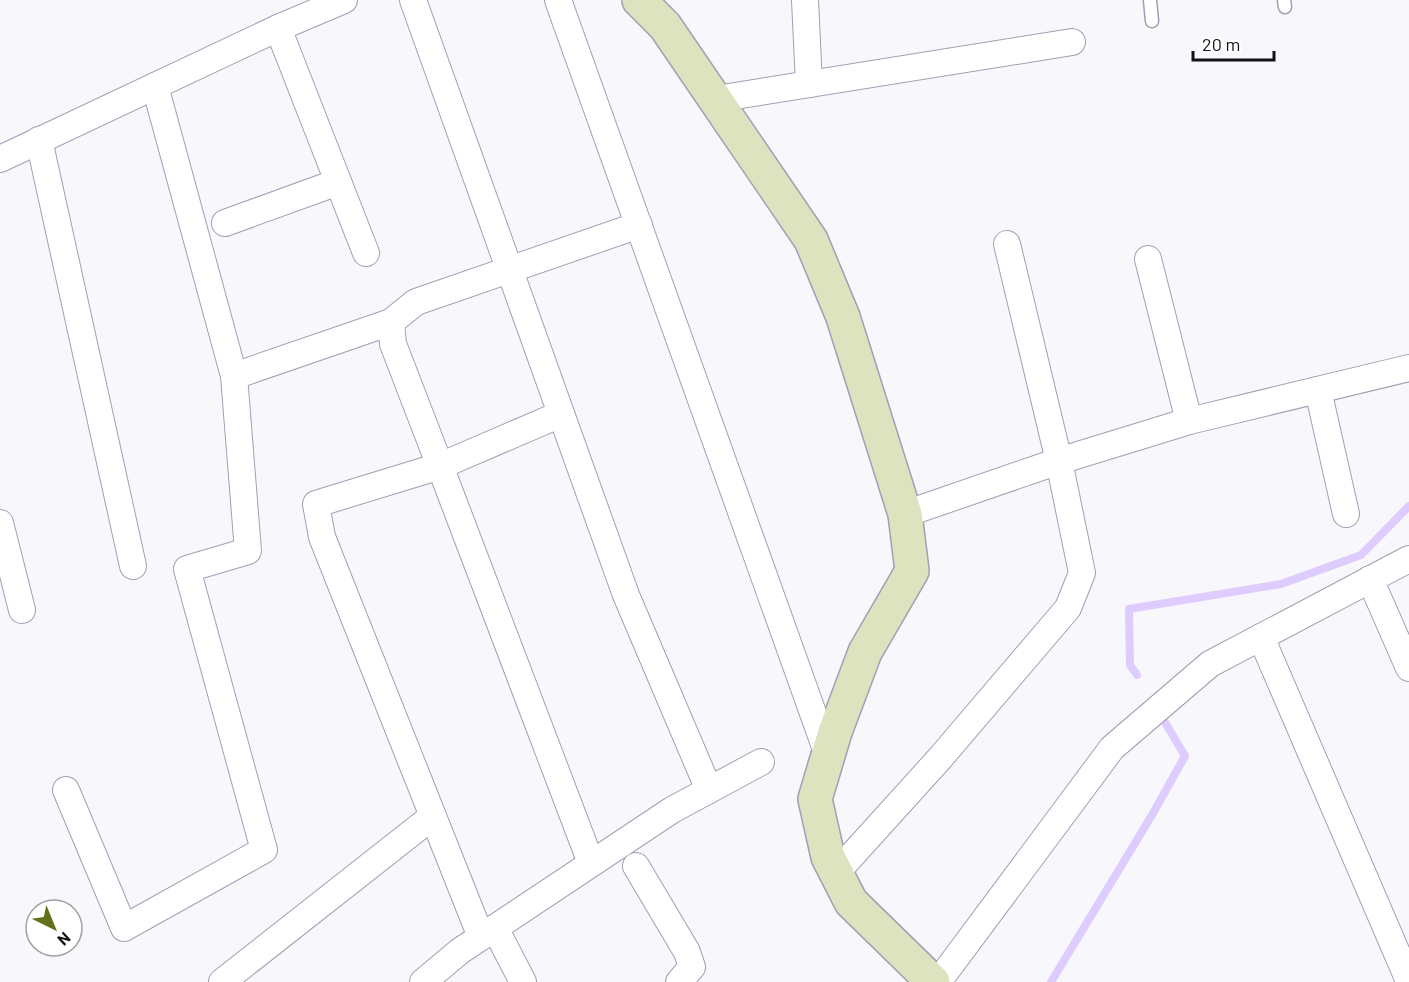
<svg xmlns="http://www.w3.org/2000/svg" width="1409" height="982" font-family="Barlow,sans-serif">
	<rect width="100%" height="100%" fill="#f8f7fc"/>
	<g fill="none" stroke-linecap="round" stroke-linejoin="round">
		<g stroke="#ddccfd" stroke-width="8">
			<polyline points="1137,675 1130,665 1129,609 1281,584 1361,555 1409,506"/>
			<polyline points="1051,982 1152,815 1185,756 1160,714"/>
		</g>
		<g stroke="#a59db5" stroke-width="15">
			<g id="lane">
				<polyline points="1150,0 1152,21"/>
				<polyline points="1284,0 1285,7"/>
			</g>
		</g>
		<g stroke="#a59db5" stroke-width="28">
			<g id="street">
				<polyline points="413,0 626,595 709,790"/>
				<polyline points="558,0 828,755"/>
				<polyline points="805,0 809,84"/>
				<polyline points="278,28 366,253"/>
				<polyline points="155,86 234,376 391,322"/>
				<polyline points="716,99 1072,42"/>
				<polyline points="39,140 133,566"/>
				<polyline points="0,159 278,28 344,0"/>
				<polyline points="225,223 338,182"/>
				<polyline points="1148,259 1189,421"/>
				<polyline points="1318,390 1346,514"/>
				<polyline points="561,414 440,466 393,344 391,322 416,302 639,225"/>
				<polyline points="905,514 1059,461 1189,421 1409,368"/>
				<polyline points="0,523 22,610"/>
				<polyline points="1370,579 1409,668"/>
				<polyline points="1261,637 1409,981"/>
				<polyline points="66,790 124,928 264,850 187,569 248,551 234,376"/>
				<polyline points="636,866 687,952 692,967 679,982"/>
				<polyline points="836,873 941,757 1068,608 1082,573 1059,461 1007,244"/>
				<polyline points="495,928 523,982"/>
				<polyline points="481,937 322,537 316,504 440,466 591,863"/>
				<polyline points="222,982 433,816"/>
				<polyline points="423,982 460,951 672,810 761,762"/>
				<polyline points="938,982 1112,748 1210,664 1409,559"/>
			</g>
		</g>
		<g stroke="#a59db5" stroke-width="36">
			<polyline id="secondary" points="639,0 665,26 811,240 843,317 905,514 912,571 865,652 835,732 815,799 828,857 851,902 933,982"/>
		</g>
		<use href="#lane" stroke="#fff" stroke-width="12"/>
		<use href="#street" stroke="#fff" stroke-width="26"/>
		<use href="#secondary" stroke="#dee3bf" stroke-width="33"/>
	</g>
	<g transform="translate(54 928) rotate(137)"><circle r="28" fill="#ffffff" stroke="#a19fa3" stroke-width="1.5"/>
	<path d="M0-4.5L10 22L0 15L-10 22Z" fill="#64711b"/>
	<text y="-9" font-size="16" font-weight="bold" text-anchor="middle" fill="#131018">N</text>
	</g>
	<path d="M1193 51v9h81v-9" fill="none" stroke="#131018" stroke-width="3"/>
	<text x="1202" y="51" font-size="18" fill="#131018" stroke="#ffffff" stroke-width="4.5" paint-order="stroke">20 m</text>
</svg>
